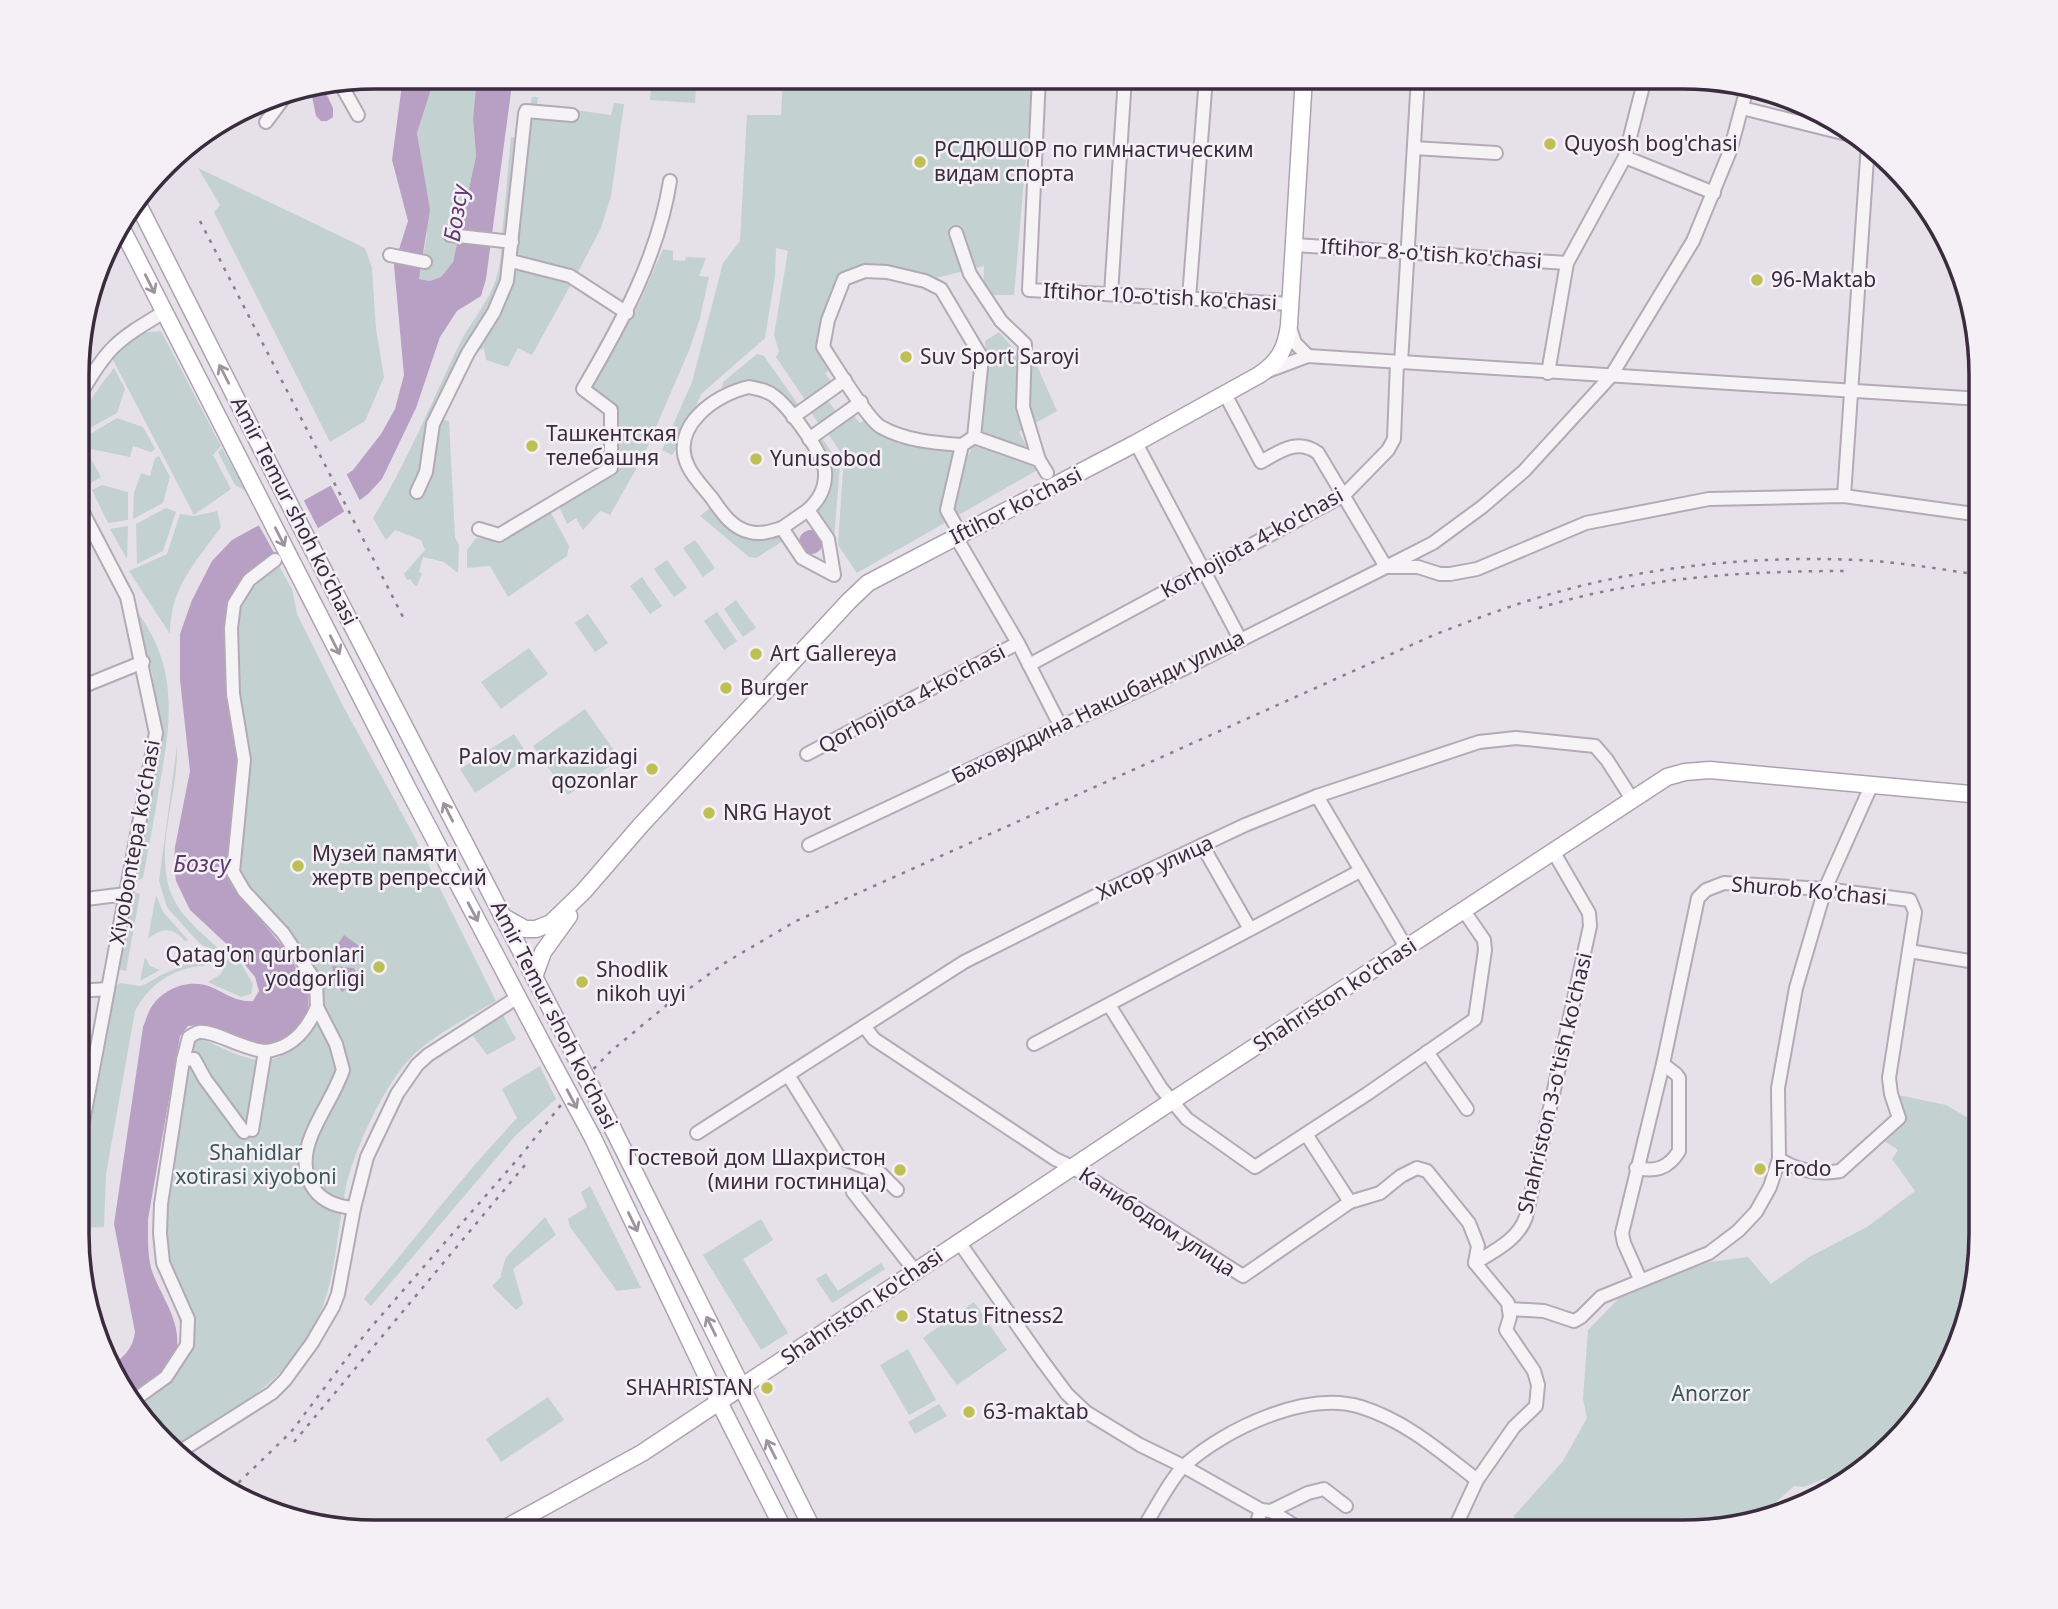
<svg xmlns="http://www.w3.org/2000/svg" width="2058" height="1609" font-family="'Noto Sans',sans-serif">
	<rect width="100%" height="100%" fill="#e6e1e8"/>
	<g fill="#c3d1d0">
		<polygon points="435,77 477,77 473,118 476,156 453,262 441,277 430,281 419,279 427,235 423,171 417,133"/>
		<polygon points="652,77 697,77 695,103 650,100"/>
		<polygon points="783,77 1033,77 1014,295 983,295 984,266 936,278 883,269 883,264 858,268 824,323 833,368 825,373 831,381 823,386 825,390 807,403 776,357 779,352 774,335 788,251 776,248 775,276 765,338 701,394 683,439 672,455 662,450 692,382 723,263 740,241 747,115 781,115"/>
		<polygon points="532,97 538,97 537,105 611,115 614,103 624,104 611,196 601,228 577,274 523,258 516,252 514,244 525,170 527,130"/>
		<polygon points="511,137 518,138 508,235 502,235"/>
		<polygon points="198,168 365,248 372,268 376,329 384,377 365,421 330,442 214,212 220,205"/>
		<path d="M501,242L508,245L502,287L434,418L449,421L455,537L459,545L458,573L444,562L423,557L419,572L422,573L417,586H415L410,579L407,580L404,574L425,550L421,540L395,530L386,540L373,518C406,464 430,406 457,349C477,308 502,293 501,242Z"/>
		<polygon points="663,249 673,251 673,260 685,261 686,257 706,258 699,276 709,277 700,318 690,348 644,455 610,515 600,511 583,530 576,518 567,524 560,508 561,503 616,468 617,465 614,405 591,390 638,306"/>
		<polygon points="515,268 573,281 532,355 518,348 508,367 486,360 484,348 467,357"/>
		<polygon points="161,331 221,446 213,455 231,489 194,515 111,356 138,333"/>
		<polygon points="999,332 1021,357 1031,352 1057,411 1019,432 1039,469 857,573 838,545 844,457 826,431 843,418 847,421 854,416 860,423 868,418 934,448 969,454 973,443 984,435 981,433 986,360 985,341"/>
		<path d="M757,354L764,356L800,407L796,410C771,376 759,379 722,388L723,382Z"/>
		<path d="M114,368L125,389L117,413L79,434C79,411 100,386 114,368Z"/>
		<polygon points="827,399 837,413 820,425 810,411"/>
		<polygon points="117,418 143,427 155,449 151,452 133,446 130,457 91,449 85,437"/>
		<polygon points="820,435 840,465 834,539 812,510 828,485 813,442"/>
		<polygon points="80,439 101,477 89,484 79,466"/>
		<polygon points="222,448 247,492 235,485 218,452"/>
		<polygon points="159,456 170,477 163,503 133,519 134,493 141,473 150,476 155,458"/>
		<polygon points="102,485 128,492 128,520 108,523 92,490"/>
		<polygon points="714,505 730,524 782,531 783,541 756,558 749,557 700,516"/>
		<polygon points="166,508 176,512 163,551 137,564 136,524"/>
		<path d="M217,511L221,527C196,562 170,587 170,634L129,571L167,554L180,514L194,516Z"/>
		<polygon points="550,511 569,546 567,556 508,597 490,566 467,568 467,550 476,538 491,539"/>
		<polygon points="128,526 127,559 110,529"/>
		<polygon points="695,540 715,568 703,577 683,548"/>
		<polygon points="667,560 687,588 674,597 654,569"/>
		<path d="M278,564L292,589L297,614L342,704L412,832L496,1001C471,1016 443,1030 420,1049C388,1074 352,1153 345,1192C336,1238 336,1284 314,1326C284,1385 226,1415 173,1451L131,1395L188,1348L162,1267L165,1152L195,1036C248,1058 277,1084 314,1019L312,990L283,940L236,873L239,717L236,628L240,605L245,596Z"/>
		<polygon points="642,577 662,606 650,614 630,586"/>
		<polygon points="736,600 756,628 743,637 724,609"/>
		<path d="M135,609C178,665 172,717 160,783C155,814 149,846 143,878L139,880L136,877L162,737L152,673Z"/>
		<polygon points="717,612 737,641 724,650 704,621"/>
		<polygon points="588,614 608,643 595,652 575,623"/>
		<polygon points="529,648 548,674 501,709 481,682"/>
		<polygon points="585,709 620,759 568,795 533,746"/>
		<polygon points="514,734 529,757 475,793 460,769"/>
		<path d="M177,746C179,798 148,860 178,907C189,923 206,937 220,950L207,948L199,943L173,914L167,907L159,881Z"/>
		<polygon points="133,892 140,894 126,971 118,969"/>
		<path d="M156,895L163,912L188,940L185,941C173,927 162,927 148,939Z"/>
		<polygon points="145,957 150,966 160,970 140,981"/>
		<path d="M188,957L220,959C210,967 201,965 189,968C164,974 147,989 135,1011L106,1174L104,1227L78,1228V1185L83,1166L116,986L120,983L140,986L146,984L161,975L182,966Z"/>
		<polygon points="228,959 240,962 253,984 251,994 241,997 208,982 221,974"/>
		<polygon points="503,1015 516,1039 487,1055 473,1036"/>
		<path d="M540,1066L556,1099L515,1136L371,1306L364,1299C415,1239 463,1175 517,1118L502,1089Z"/>
		<polygon points="1898,1095 1946,1105 1980,1125 1980,1254 1958,1348 1907,1431 1842,1477 1823,1479 1804,1487 1794,1486 1759,1517 1683,1532 1520,1532 1514,1516 1563,1461 1587,1418 1583,1399 1588,1330 1627,1290 1710,1262 1748,1257 1771,1284 1809,1257 1867,1227 1915,1191 1892,1159 1898,1150 1883,1140 1906,1115"/>
		<polygon points="590,1186 641,1288 617,1291 570,1227 568,1219 587,1207 581,1192"/>
		<polygon points="545,1217 556,1235 513,1269 523,1304 516,1310 492,1286 502,1276 501,1274 506,1257"/>
		<polygon points="761,1219 773,1240 743,1259 788,1333 761,1350 703,1255"/>
		<polygon points="881,1263 885,1269 832,1303 816,1279 826,1273 838,1291"/>
		<polygon points="974,1302 1007,1350 957,1385 923,1338"/>
		<polygon points="908,1349 936,1400 909,1415 880,1365"/>
		<polygon points="548,1397 564,1420 501,1462 486,1439"/>
		<polygon points="939,1404 947,1416 915,1434 908,1422"/>
	</g>
	<g fill="#b8a0c4">
		<path d="M403,77H435L417,133L430,210L419,279L430,281L441,277L453,262L476,156L473,118L477,77H513L486,279L481,296L457,311L440,337L416,408L382,479L368,494L345,511L273,557L231,604L239,754L228,876L232,886L283,947L300,974L309,990L308,1013L302,1025L286,1041L263,1047L234,1040L206,1025L188,1026L180,1036L148,1219C148,1236 147,1258 153,1274C165,1304 193,1338 166,1370C158,1380 142,1388 131,1395L109,1367C123,1358 133,1349 135,1332L114,1224L143,1027C146,1020 148,1012 152,1006C164,988 190,978 211,987C225,993 238,1003 253,1001L259,991L255,977L233,950L190,910L176,881L174,865L175,847L190,771L180,680V634L192,600L212,561L232,540L330,486L353,470L381,434L395,409L404,375L394,265L408,221L392,160Z"/>
		<polygon points="317,89 325,91 333,108 333,117 327,121 321,121 316,116 312,96"/>
		<circle cx="811" cy="542" r="12"/>
		<polygon points="344,935 362,948 353,962 333,958 336,947"/>
		<polygon points="332,966 354,968 358,981 342,992 335,981"/>
	</g>
	<g fill="#e6e1e8">
		<polygon points="345,471 361,503 346,515 329,482"/>
		<polygon points="302,497 320,532 277,558 257,522"/>
	</g>
	<g fill="none" stroke-linecap="round" stroke-linejoin="round">
		<g stroke="#b2aab5" stroke-width="16">
			<g id="minor">
				<polyline points="1039,77 1029,290 1291,304"/>
				<polyline points="340,83 358,115"/>
				<polyline points="1742,108 1855,136"/>
				<polyline points="266,122 289,91"/>
				<polyline points="1414,148 1496,153"/>
				<polyline points="1625,157 1714,193"/>
				<polyline points="956,233 970,274 1001,321 1025,344 1023,407 1039,460"/>
				<polyline points="450,235 512,242"/>
				<polyline points="1295,245 1567,263"/>
				<polyline points="390,255 425,262"/>
				<polyline points="511,261 570,276 627,313"/>
				<polyline points="1111,294 1125,77"/>
				<polyline points="1189,298 1206,77"/>
				<polyline points="1289,325 1295,343 1308,356"/>
				<polyline points="1401,363 1418,77"/>
				<polyline points="1268,371 1308,356 1981,399"/>
				<polyline points="1548,373 1567,263 1625,157 1645,78"/>
				<path d="M749,387C758,389 767,390 774,396C789,407 824,454 825,472C826,488 819,500 808,510L828,539L834,575L802,558L782,528C772,531 761,535 750,532C731,528 721,511 711,497C703,487 693,477 688,466C669,427 716,394 749,387Z"/>
				<path d="M1225,394L1261,462C1280,451 1298,438 1318,453L1386,567"/>
				<path d="M79,397C107,347 116,341 164,312"/>
				<polyline points="793,417 845,380"/>
				<polyline points="809,439 861,402"/>
				<polyline points="1136,443 1240,639"/>
				<path d="M962,445C935,443 906,441 881,427C868,420 833,362 823,347L828,320L844,279L865,271L887,272L925,281L941,289L982,358L974,437"/>
				<polyline points="417,492 426,472 433,424 468,353 494,312 507,281 525,114 526,111 572,115"/>
				<polyline points="1844,496 1868,144"/>
				<polyline points="782,528 808,510"/>
				<path d="M479,529L499,535L611,468V410L583,389C621,324 658,257 670,181"/>
				<polyline points="961,535 947,510 962,445 974,437 1039,460 1047,473"/>
				<polyline points="956,537 1018,643 1061,727"/>
				<path d="M275,560L249,580L234,604L231,628L233,694L244,760L233,872L244,891L283,933L316,982L317,1007L336,1044L343,1070C335,1093 321,1112 312,1134C296,1172 311,1205 354,1208"/>
				<polyline points="1390,567 1418,567 1440,574 1450,574 1477,569 1586,523 1709,499 1844,496 1981,515"/>
				<polyline points="1029,665 1344,495 1388,450 1394,439 1397,363"/>
				<polyline points="79,688 143,662"/>
				<polyline points="807,754 1018,643"/>
				<polyline points="1317,796 1407,949"/>
				<polyline points="809,845 1181,670 1386,567 1433,543 1482,507 1524,471 1611,376 1693,241 1730,151 1747,88"/>
				<polyline points="1202,845 1250,929"/>
				<polyline points="78,900 126,894"/>
				<polyline points="1909,951 1981,963"/>
				<polyline points="78,991 108,989"/>
				<polyline points="1109,1005 1161,1088 1187,1119 1255,1167 1367,1094 1475,1019 1485,950 1484,940 1464,911"/>
				<path d="M864,1026L874,1039L1055,1159L1072,1167L1243,1276L1350,1202L1380,1193L1401,1176L1417,1168L1427,1171L1469,1223L1478,1246L1475,1263C1494,1251 1518,1240 1526,1217L1590,926L1589,913L1553,851"/>
				<polyline points="1034,1044 1360,871"/>
				<path d="M265,1051C291,1049 307,1030 317,1007"/>
				<polyline points="1427,1052 1467,1109"/>
				<path d="M183,1060L189,1037C191,1036 197,1032 199,1032C214,1030 244,1050 265,1051L252,1130"/>
				<polyline points="788,1075 839,1157 880,1173 897,1190"/>
				<polyline points="697,1133 964,962 1105,891 1245,825 1317,796 1479,742 1516,738 1595,746 1607,760 1632,799"/>
				<polyline points="1306,1134 1350,1202"/>
				<polyline points="78,1149 156,733 127,597 79,505"/>
				<path d="M1636,1168C1655,1172 1668,1169 1679,1151V1078L1676,1074L1663,1064"/>
				<polyline points="853,1192 915,1271"/>
				<polyline points="959,1242 1041,1359 1067,1394 1086,1412 1140,1445 1183,1466 1261,1510 1271,1511 1305,1532"/>
				<path d="M1640,1279L1624,1243L1622,1233L1663,1064L1698,898L1706,890L1724,883L1825,889L1910,900L1915,912L1889,1078L1891,1094L1899,1118L1840,1171C1817,1175 1798,1171 1779,1159"/>
				<polyline points="1510,1309 1544,1311 1574,1321 1581,1317 1601,1297 1709,1253 1738,1231 1756,1212 1770,1187 1779,1159 1778,1088 1796,988 1825,889 1872,784"/>
				<polyline points="134,1400 166,1377 187,1345 188,1319 163,1263 160,1233 161,1204 183,1060 194,1059 205,1079 244,1132"/>
				<polyline points="176,1454 272,1393 285,1380 312,1343 333,1307 338,1294 354,1208 367,1157 397,1094 417,1065 428,1055 518,997"/>
				<polyline points="1271,1511 1308,1493 1324,1489 1346,1506"/>
				<path d="M1141,1532C1152,1515 1172,1476 1185,1465C1225,1429 1307,1390 1361,1407C1406,1421 1441,1452 1477,1480"/>
				<polyline points="1254,1532 1261,1510"/>
				<polyline points="1453,1532 1477,1480 1514,1427 1536,1406 1538,1385 1534,1371 1506,1330 1510,1317 1508,1303 1475,1263"/>
			</g>
		</g>
		<g stroke="#aea2b2" stroke-width="19">
			<g id="major">
				<polyline points="137,202 299,523 572,1050"/>
				<polyline points="119,223 407,787 551,1060"/>
				<path d="M502,916L525,929H536L551,923L584,891L641,825L849,601L868,583L1136,443L1259,375C1279,362 1286,348 1289,325L1304,77"/>
				<polyline points="534,977 543,952 569,916"/>
				<polyline points="613,1129 814,1532"/>
				<polyline points="593,1138 719,1402 785,1532"/>
				<polyline points="500,1531 642,1453 1172,1101 1667,777 1685,772 1710,770 1981,795"/>
			</g>
		</g>
		<use href="#minor" stroke="#f6f3f7" stroke-width="12"/>
		<use href="#major" stroke="#fff" stroke-width="16"/>
		<g stroke="#8b7c90" stroke-width="2.5" stroke-dasharray="3.5 7" stroke-linecap="butt">
			<polyline points="200,221 403,617"/>
			<path d="M1539,608C1637,578 1743,571 1844,571"/>
			<polyline points="294,1442 525,1165"/>
			<path d="M231,1490L291,1432L366,1333L523,1153L572,1091L610,1052L668,1004L723,964L796,921L1436,634C1473,620 1509,606 1547,595C1649,565 1769,554 1875,561C1910,564 1946,570 1981,575"/>
		</g>
		<g stroke="#aea2b2" stroke-width="19" stroke-linecap="butt">
			<g id="major-bridge">
				<polyline points="572,1050 613,1129"/>
				<polyline points="551,1060 593,1138"/>
			</g>
		</g>
		<use href="#major-bridge" stroke="#fff" stroke-width="16"/>
	</g>
	<defs><path id="oneway-shaft" d="M-6 0H5M1.5-3L5.5 0L1.5 3" fill="none" stroke-width="1.6" stroke-linecap="round" stroke-linejoin="round" transform="scale(1.75)"/></defs>
	<g stroke="#9c959e">
		<use href="#oneway-shaft" transform="translate(150 284) rotate(63)"/>
		<use href="#oneway-shaft" transform="translate(224 374) rotate(-117)"/>
		<use href="#oneway-shaft" transform="translate(280 537) rotate(63)"/>
		<use href="#oneway-shaft" transform="translate(335 645) rotate(63)"/>
		<use href="#oneway-shaft" transform="translate(448 812) rotate(-117)"/>
		<use href="#oneway-shaft" transform="translate(473 912) rotate(62)"/>
		<use href="#oneway-shaft" transform="translate(572 1099) rotate(62)"/>
		<use href="#oneway-shaft" transform="translate(633 1222) rotate(64)"/>
		<use href="#oneway-shaft" transform="translate(711 1326) rotate(-116)"/>
		<use href="#oneway-shaft" transform="translate(771 1449) rotate(-117)"/>
	</g>
	<g fill="#bebf54" stroke="#f4f0f6" stroke-width="2.5">
		<circle cx="1550" cy="144" r="7"/>
		<circle cx="920" cy="162" r="7"/>
		<circle cx="1757" cy="280" r="7"/>
		<circle cx="906" cy="357" r="7"/>
		<circle cx="532" cy="446" r="7"/>
		<circle cx="756" cy="459" r="7"/>
		<circle cx="756" cy="654" r="7"/>
		<circle cx="726" cy="688" r="7"/>
		<circle cx="652" cy="769" r="7"/>
		<circle cx="709" cy="813" r="7"/>
		<circle cx="298" cy="866" r="7"/>
		<circle cx="379" cy="967" r="7"/>
		<circle cx="582" cy="982" r="7"/>
		<circle cx="1760" cy="1169" r="7"/>
		<circle cx="900" cy="1170" r="7"/>
		<circle cx="902" cy="1316" r="7"/>
		<circle cx="767" cy="1388" r="7"/>
		<circle cx="969" cy="1412" r="7"/>
	</g>
	<g text-anchor="middle" stroke-width="5" stroke-linejoin="round" paint-order="stroke">
		<g font-size="21" fill="#3a2b3e" stroke="#f4f0f6" text-anchor="start">
			<text x="1564" y="151">Quyosh bog'chasi</text>
			<text x="934" y="157">РСДЮШОР по гимнастическим<tspan x="934" dy="24">видам спорта</tspan></text>
			<text x="1771" y="287">96-Maktab</text>
			<text x="920" y="364">Suv Sport Saroyi</text>
			<text x="546" y="441">Ташкентская<tspan x="546" dy="24">телебашня</tspan></text>
			<text x="770" y="466">Yunusobod</text>
			<text x="770" y="661">Art Gallereya</text>
			<text x="740" y="695">Burger</text>
			<text x="638" y="764" text-anchor="end">Palov markazidagi<tspan x="638" dy="24">qozonlar</tspan></text>
			<text x="723" y="820">NRG Hayot</text>
			<text x="312" y="861">Музей памяти<tspan x="312" dy="24">жертв репрессий</tspan></text>
			<text x="365" y="962" text-anchor="end">Qatag'on qurbonlari<tspan x="365" dy="24">yodgorligi</tspan></text>
			<text x="596" y="977">Shodlik<tspan x="596" dy="24">nikoh uyi</tspan></text>
			<text x="886" y="1165" text-anchor="end">Гостевой дом Шахристон<tspan x="886" dy="24">(мини гостиница)</tspan></text>
			<text x="1774" y="1176">Frodo</text>
			<text x="916" y="1323">Status Fitness2</text>
			<text x="753" y="1395" text-anchor="end">SHAHRISTAN</text>
			<text x="983" y="1419">63-maktab</text>
		</g>
		<g font-size="21" fill="#3a2b3e" stroke="#f4f0f6">
			<text transform="translate(1431 254) rotate(4)" y="7">Iftihor 8-o'tish ko'chasi</text>
			<text transform="translate(1160 297) rotate(3)" y="7">Iftihor 10-o'tish ko'chasi</text>
			<text transform="translate(1016 506) rotate(-27)" y="7">Iftihor ko'chasi</text>
			<text transform="translate(294 511) rotate(63)" y="7">Amir Temur shoh ko'chasi</text>
			<text transform="translate(1252 543) rotate(-29)" y="7">Korhojiota 4-ko'chasi</text>
			<text transform="translate(912 699) rotate(-28)" y="7">Qorhojiota 4-ko'chasi</text>
			<text transform="translate(1098 707) rotate(-26)" y="7">Баховуддина Накшбанди улица</text>
			<text transform="translate(135 842) rotate(-80)" y="7">Xiyobontepa koʻchasi</text>
			<text transform="translate(1155 868) rotate(-25)" y="7">Хисор улица</text>
			<text transform="translate(1809 891) rotate(5)" y="7">Shurob Ko'chasi</text>
			<text transform="translate(1335 995) rotate(-33)" y="7">Shahriston ko'chasi</text>
			<text transform="translate(554 1015) rotate(63)" y="7">Amir Temur shoh ko'chasi</text>
			<text transform="translate(1555 1083) rotate(-77)" y="7">Shahriston 3-o'tish ko'chasi</text>
			<text transform="translate(1157 1222) rotate(33)" y="7">Канибодом улица</text>
			<text transform="translate(862 1307) rotate(-34)" y="7">Shahriston ko'chasi</text>
		</g>
		<g font-size="21" fill="#3a5857" stroke="#f4f0f6">
			<text x="256" y="1160">Shahidlar<tspan x="256" dy="24">xotirasi xiyoboni</tspan></text>
			<text x="1711" y="1401">Anorzor</text>
		</g>
		<g font-size="23" font-style="italic" fill="#5e3a6d" stroke="#f4f0f6">
			<text transform="translate(456 213) rotate(-81)" y="8">Бозсу</text>
			<text x="202" y="872">Бозсу</text>
		</g>
	</g>
	<path d="M0 0H2058V1609H0ZM375 89H1683A286 286 0 0 1 1969 375V1234A286 286 0 0 1 1683 1520H375A286 286 0 0 1 89 1234V375A286 286 0 0 1 375 89Z" fill="#f4f0f6" fill-rule="evenodd"/>
	<path fill="none" stroke="#3a2b3e" stroke-width="3.5" d="M375 89H1683A286 286 0 0 1 1969 375V1234A286 286 0 0 1 1683 1520H375A286 286 0 0 1 89 1234V375A286 286 0 0 1 375 89Z"/>
</svg>
